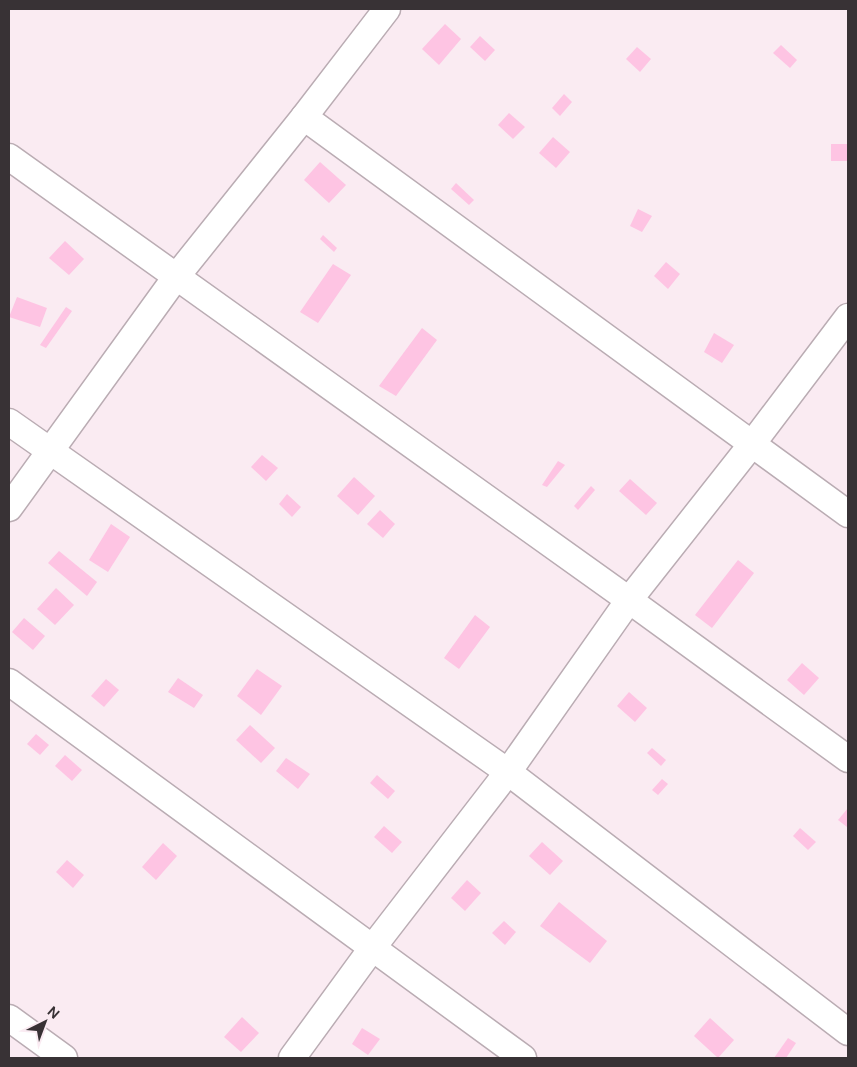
<svg xmlns="http://www.w3.org/2000/svg" width="857" height="1067" font-family="'DM Sans',sans-serif">
	<rect width="100%" height="100%" fill="#faebf2"/>
	<g fill="#fec4e3">
		<polygon points="445,24 461,39 439,65 422,49"/>
		<polygon points="480,36 495,50 485,61 470,47"/>
		<polygon points="781,45 797,60 790,68 773,53"/>
		<polygon points="637,47 651,59 640,72 626,59"/>
		<polygon points="564,94 572,102 560,116 552,108"/>
		<polygon points="509,113 525,127 513,139 498,125"/>
		<polygon points="553,137 570,152 556,168 539,153"/>
		<rect x="831" y="144" width="17" height="17"/>
		<polygon points="320,162 346,185 329,203 304,180"/>
		<polygon points="456,183 474,200 469,205 451,189"/>
		<polygon points="638,209 652,216 642,232 630,226"/>
		<polygon points="323,235 337,248 334,252 320,239"/>
		<polygon points="65,241 84,259 69,275 49,258"/>
		<polygon points="666,262 680,274 668,289 654,276"/>
		<polygon points="333,264 351,275 318,323 300,312"/>
		<polygon points="17,297 47,308 40,327 9,317"/>
		<polygon points="66,307 72,311 46,348 40,345"/>
		<polygon points="422,328 437,340 396,396 379,386"/>
		<polygon points="714,333 734,345 722,363 704,352"/>
		<polygon points="262,455 278,468 266,481 251,467"/>
		<polygon points="558,461 565,465 547,487 542,485"/>
		<polygon points="354,477 375,496 358,515 337,496"/>
		<polygon points="630,479 657,503 646,515 619,491"/>
		<polygon points="591,486 595,490 578,510 574,506"/>
		<polygon points="287,494 301,507 292,517 279,504"/>
		<polygon points="380,510 395,524 383,538 367,524"/>
		<polygon points="111,524 130,537 108,572 89,560"/>
		<polygon points="59,551 97,582 87,596 48,563"/>
		<polygon points="738,560 754,573 712,628 695,615"/>
		<polygon points="56,588 74,605 55,625 37,609"/>
		<polygon points="475,615 490,627 459,669 444,658"/>
		<polygon points="24,618 45,636 33,650 12,632"/>
		<polygon points="802,663 819,678 804,695 787,680"/>
		<polygon points="257,669 282,686 261,715 237,696"/>
		<polygon points="178,678 203,695 194,708 168,692"/>
		<polygon points="106,679 119,690 104,707 91,696"/>
		<polygon points="629,692 647,708 635,722 617,706"/>
		<polygon points="250,725 275,748 261,763 236,740"/>
		<polygon points="36,734 49,745 40,755 27,744"/>
		<polygon points="652,748 666,760 661,766 647,753"/>
		<polygon points="65,755 82,770 72,781 55,766"/>
		<polygon points="286,758 310,774 298,789 276,771"/>
		<polygon points="377,775 395,791 388,799 370,783"/>
		<polygon points="662,779 668,784 658,795 652,790"/>
		<polygon points="848,808 848,825 847,827 838,820"/>
		<polygon points="384,826 402,842 392,853 374,837"/>
		<polygon points="800,828 816,842 808,850 793,836"/>
		<polygon points="542,842 563,861 550,875 529,856"/>
		<polygon points="163,843 177,856 156,880 142,867"/>
		<polygon points="67,860 84,875 73,888 56,872"/>
		<polygon points="467,880 481,893 465,911 451,898"/>
		<polygon points="559,902 607,941 590,963 540,926"/>
		<polygon points="504,921 516,932 505,945 492,933"/>
		<polygon points="242,1017 259,1033 241,1052 224,1037"/>
		<polygon points="710,1018 734,1040 718,1058 694,1036"/>
		<polygon points="362,1028 380,1039 368,1055 352,1044"/>
		<polygon points="788,1038 796,1043 786,1058 774,1058"/>
	</g>
	<g fill="none" stroke-linecap="round" stroke-linejoin="round">
		<g stroke="#baacb3" stroke-width="29">
			<g id="minor">
				<polyline points="304,117 848,514"/>
				<polyline points="9,157 629,600 848,759"/>
				<polyline points="9,422 508,772 848,1032"/>
				<polyline points="9,508 176,277 304,117 387,9"/>
				<polyline points="9,682 523,1058"/>
				<polyline points="9,1018 64,1058"/>
				<polyline points="292,1058 373,947 508,772 629,600 752,444 848,317"/>
			</g>
		</g>
		<use href="#minor" stroke="#fff" stroke-width="26"/>
	</g>
	<rect width="857" height="1067" fill="none" stroke="#383235" stroke-width="20"/>
	<g transform="translate(45 1022) rotate(42)" stroke="#faebf2" stroke-width="4" paint-order="stroke">
	<path d="M0-4L9 19L0 12L-9 19Z" fill="#383235"/>
	<text y="-8" font-size="14" font-weight="bold" text-anchor="middle" fill="#383235">N</text>
	</g>
</svg>
